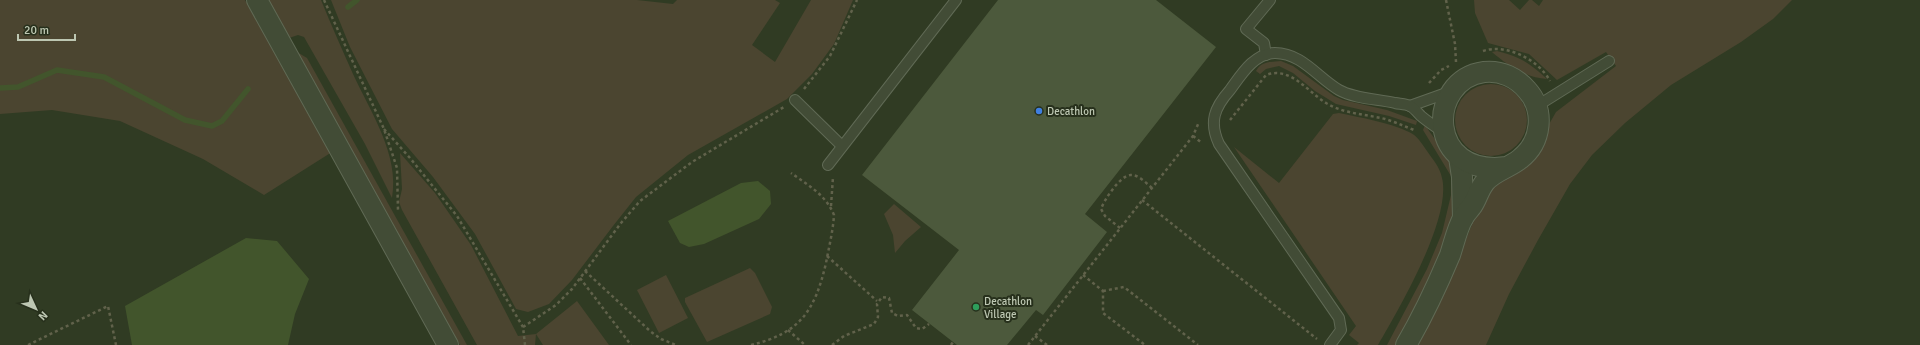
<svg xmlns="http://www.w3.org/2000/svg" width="1920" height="345" font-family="Signika,sans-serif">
	<rect width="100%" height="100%" fill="#303b23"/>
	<g fill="#4b4530">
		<polygon points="0,0 245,0 332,152 264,195 203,159 120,121 52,110 0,114"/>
		<path d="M268,0H321C331,25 342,49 353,74C370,111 400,155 392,198L365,144L304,37L298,35L289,38Z"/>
		<polygon points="331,0 637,0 673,4 677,0 775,0 780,3 752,45 775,62 811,0 853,0 834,44 812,74 787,99 688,155 636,197 613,226 572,280 549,304 528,312 516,309 475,234 433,177 392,129 350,47"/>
		<polygon points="1474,0 1509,0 1520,10 1529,0 1532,0 1539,6 1543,0 1792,0 1773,19 1741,42 1671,85 1625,123 1592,155 1570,184 1538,240 1509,294 1486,345 1418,345 1441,301 1484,195 1548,126 1556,112 1616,66 1606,52 1557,80 1529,54 1488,43 1475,13"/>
		<path d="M1497,51C1521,57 1529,63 1547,79C1526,78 1507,65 1492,52Z"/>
		<polygon points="297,52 307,58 467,345 460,345"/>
		<path d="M1281,61L1293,66L1334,96L1343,100L1387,110L1417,121L1416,125L1389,116L1336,104L1315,91L1293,73L1279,66L1266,69L1260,74L1256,71C1261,61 1271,62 1281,61Z"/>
		<circle cx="1491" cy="120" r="36"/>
		<path d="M1339,113C1362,118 1388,122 1409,132C1417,135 1422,144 1427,151C1433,160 1440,167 1442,178C1452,218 1399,309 1378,345H1357L1359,343L1349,335L1356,326L1234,147L1279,183L1333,114Z"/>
		<path d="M1425,125C1435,140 1449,156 1454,174C1466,218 1417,307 1395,345H1387L1427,269L1442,233L1451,195V176L1423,130Z"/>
		<polygon points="400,153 435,193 471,245 518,336 536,334 577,301 609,345 543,345 536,334 535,345 477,345 402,210 399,202 402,189"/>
		<polygon points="894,204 921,227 905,241 895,253 893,235 884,214"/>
		<polygon points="750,268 755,273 772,307 770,314 707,342 685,302 685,298"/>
		<polygon points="666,275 688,318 659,333 637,290"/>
	</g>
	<g fill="#42552c">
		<polygon points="758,181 770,191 771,204 759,219 704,244 689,247 680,243 668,221 741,183"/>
		<polygon points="246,238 277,241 309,279 295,314 288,345 132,345 125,306"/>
	</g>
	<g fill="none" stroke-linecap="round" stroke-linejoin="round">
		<g stroke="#42552c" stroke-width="5.5">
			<polyline points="348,7 357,0"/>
			<polyline points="0,88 18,87 57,70 104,77 185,120 212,126 222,121 248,89"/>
		</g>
	</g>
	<polygon fill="#4c593c" points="998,0 1156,0 1216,47 1085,214 1107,232 1043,315 1036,310 1007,345 957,345 912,310 959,250 862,175"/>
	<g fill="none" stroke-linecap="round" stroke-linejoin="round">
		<g stroke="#606a55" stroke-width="12">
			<g id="service">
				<polyline points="1266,55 1264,43 1246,29 1270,0"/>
				<polyline points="795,100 842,146"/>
				<polyline points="1410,106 1452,91"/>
				<polyline points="1537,106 1609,61"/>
				<polyline points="828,165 956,0"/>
				<path d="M1330,345L1341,330L1339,318L1219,144C1209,122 1214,108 1230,90C1241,75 1254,53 1275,53C1302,53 1318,78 1339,90C1355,99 1378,99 1395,103C1400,104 1406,104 1410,106C1414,108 1418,113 1421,116C1428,122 1436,127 1443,132"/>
			</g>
		</g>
		<g stroke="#606a55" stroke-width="22">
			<g id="minor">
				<polyline points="257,0 448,345"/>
				<polyline points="1459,157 1462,177 1463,218"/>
				<path d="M1406,345C1423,316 1437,286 1450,255C1454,243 1457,229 1463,218C1465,214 1469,210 1472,206C1477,199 1479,189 1485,182C1494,171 1509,168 1520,159C1542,142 1545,110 1527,90C1517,78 1501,70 1484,72C1426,80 1426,178 1507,167"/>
			</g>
		</g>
		<g stroke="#61624b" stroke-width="2.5" stroke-dasharray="3 3" stroke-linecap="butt">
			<polyline points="324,0 384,129 397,168 398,211"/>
			<polyline points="1446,0 1455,44 1456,62"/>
			<path d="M1483,51C1506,43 1539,60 1550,81"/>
			<polyline points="1429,83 1441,70 1449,66"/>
			<polyline points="804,89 830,56 857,0"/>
			<path d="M1230,120L1266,75C1290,66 1307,91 1326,103C1344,114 1365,114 1385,119C1395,122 1404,126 1414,130"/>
			<polyline points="384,129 410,158 457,216 523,327 525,345"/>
			<polyline points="1193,136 1202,143"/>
			<polyline points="1142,200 1317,339"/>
			<polyline points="831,206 833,177"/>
			<path d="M1120,228L1105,216L1101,209C1104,200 1120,176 1130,175C1138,174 1146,183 1152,188"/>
			<polyline points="827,256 877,301"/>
			<polyline points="585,271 650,331 661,339 676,345"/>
			<polyline points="1083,275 1103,291 1103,313 1145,345"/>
			<polyline points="580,278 631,345"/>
			<polyline points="1103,291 1124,287 1198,345"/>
			<polyline points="523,327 556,305 572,289 621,223 640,201 692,162 784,107"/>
			<polyline points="788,330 805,345"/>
			<polyline points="1035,336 1047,345"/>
			<polyline points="28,345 108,306 116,345"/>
			<path d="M751,345C801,333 815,310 826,263C829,247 833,231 834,215C826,195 808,185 791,173"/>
			<polyline points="832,345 844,336 874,324 878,317 877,304 882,297 889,298 892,313 898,316 907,315 916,328 922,329 929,324"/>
			<polyline points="951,345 953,342"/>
			<polyline points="1028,345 1193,136 1199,122"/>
		</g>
		<use href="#service" stroke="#424c36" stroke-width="10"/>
		<use href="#minor" stroke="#424c36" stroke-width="20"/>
	</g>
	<circle fill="#3f7fe0" stroke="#27301c" stroke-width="1.5" cx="1039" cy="111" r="4"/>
	<circle fill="#2e9e5b" stroke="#27301c" stroke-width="1.5" cx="976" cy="307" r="4"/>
	<g text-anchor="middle" stroke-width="4" stroke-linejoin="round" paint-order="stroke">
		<g font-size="11" fill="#bdc7b2" stroke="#27301c" text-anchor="start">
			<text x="1047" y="115">Decathlon</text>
			<text x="984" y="305">Decathlon<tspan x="984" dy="13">Village</tspan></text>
		</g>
	</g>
	<g transform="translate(36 309) rotate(134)" stroke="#27301c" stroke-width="3" paint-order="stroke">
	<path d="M0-3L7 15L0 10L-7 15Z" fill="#bdc7b2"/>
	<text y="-6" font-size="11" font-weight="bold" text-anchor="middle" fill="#bdc7b2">N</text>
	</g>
	<path d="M18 34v6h57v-6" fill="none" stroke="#bdc7b2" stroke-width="2"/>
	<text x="24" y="34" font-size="12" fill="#bdc7b2" stroke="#27301c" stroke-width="3" paint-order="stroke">20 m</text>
</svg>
